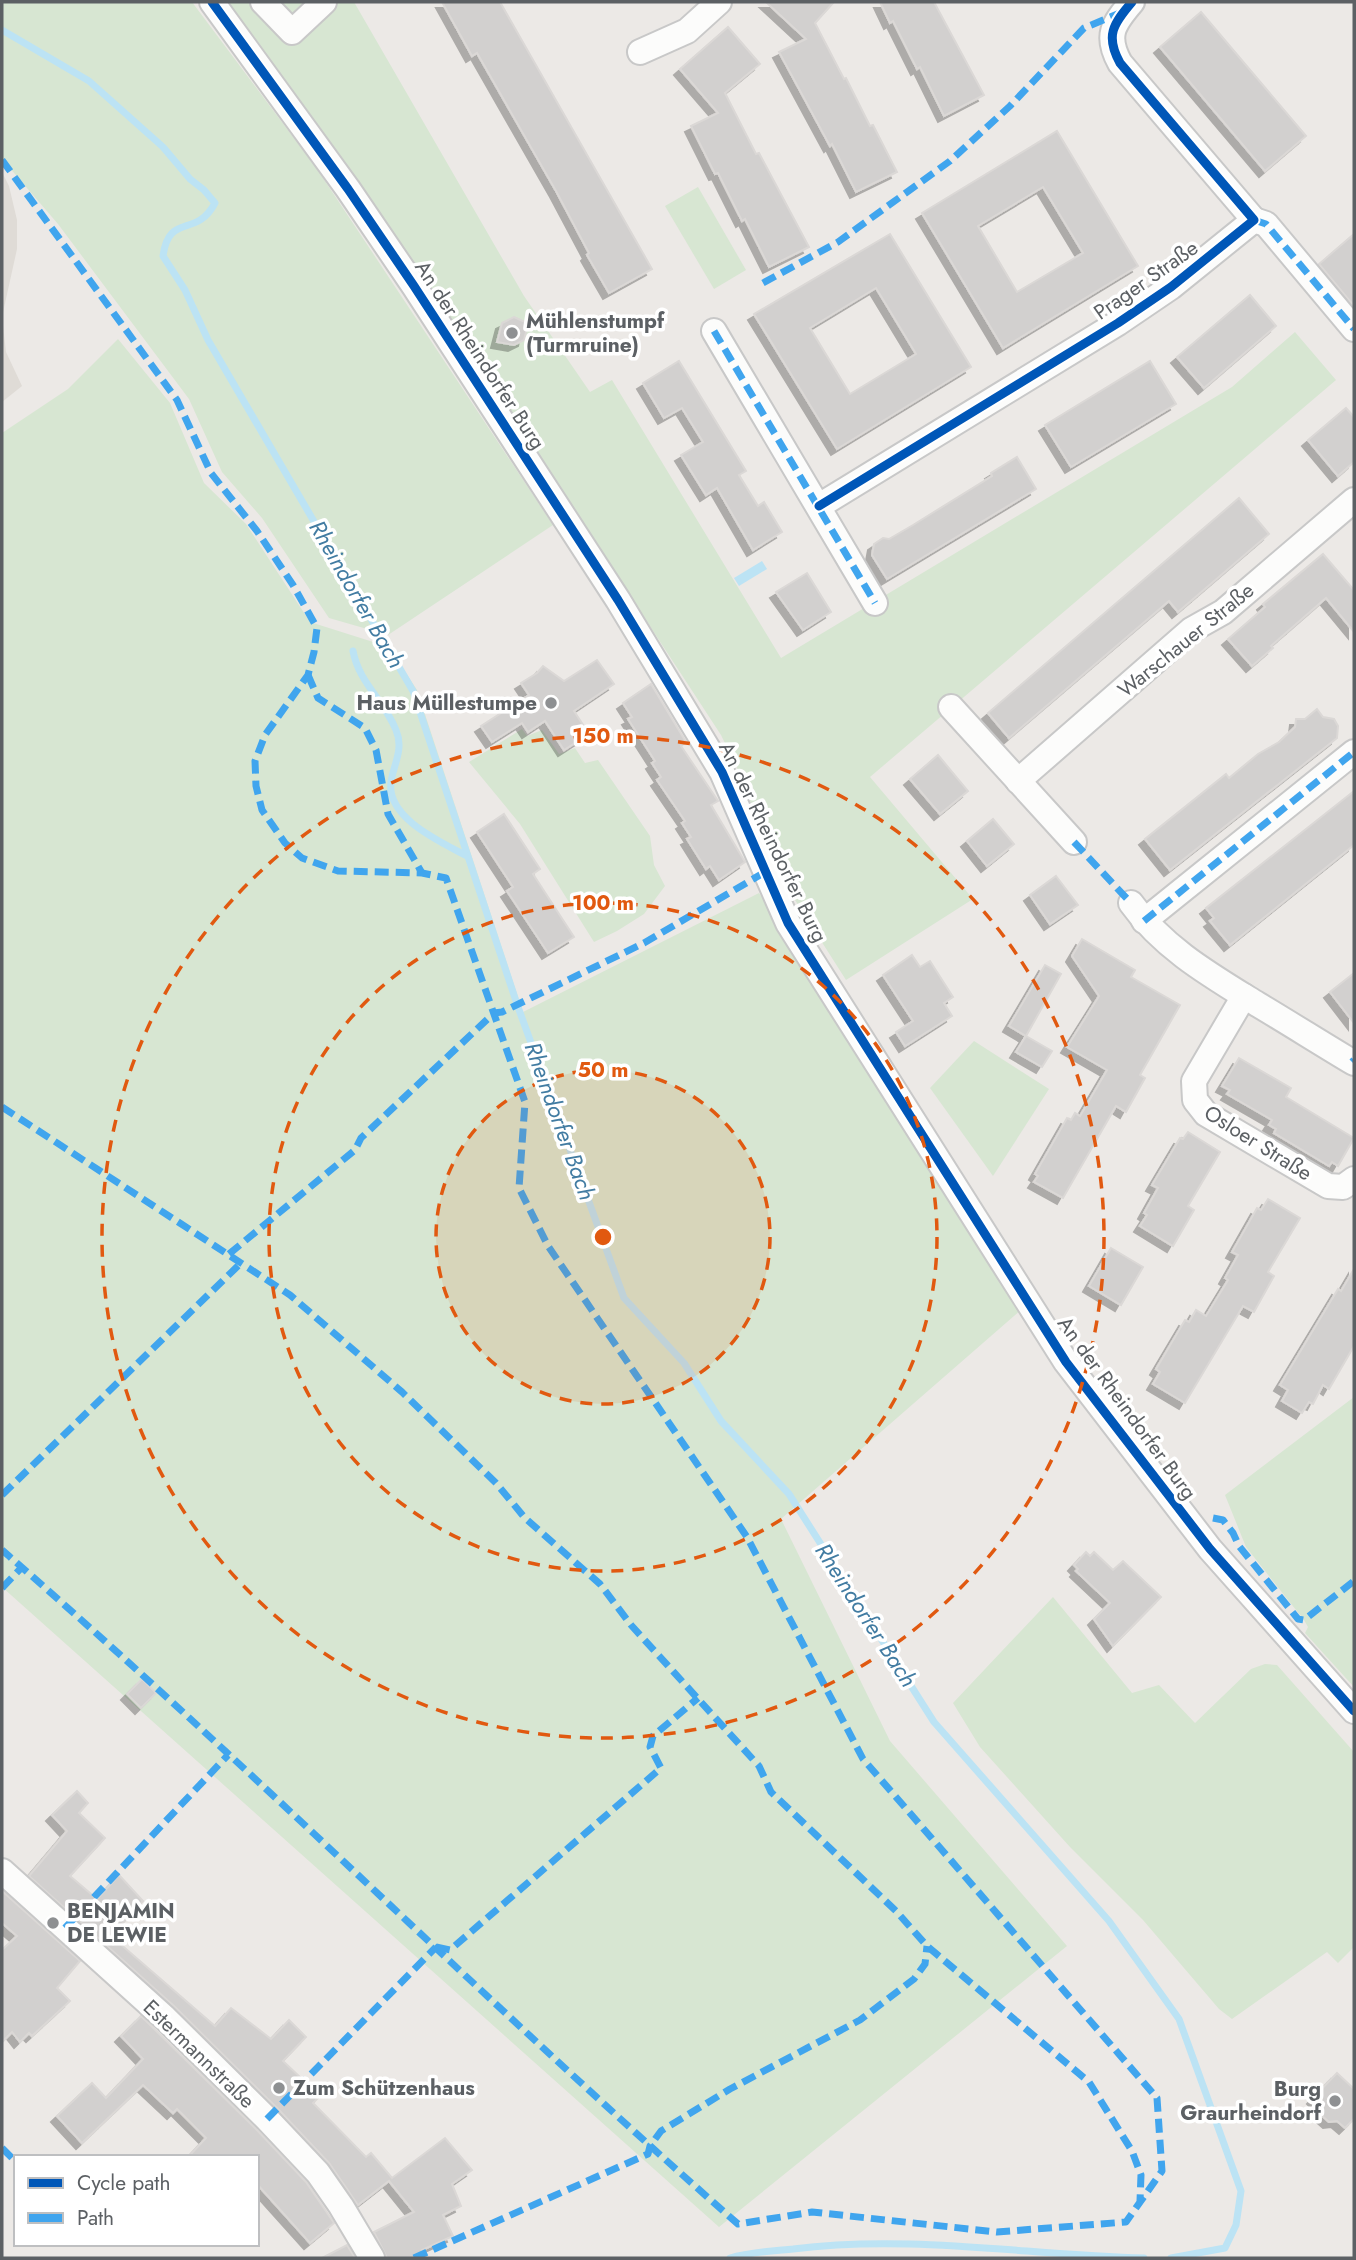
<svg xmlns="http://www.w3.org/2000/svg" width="1356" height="2260" font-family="Jost,sans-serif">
	<defs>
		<filter id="shadow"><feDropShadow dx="-6" dy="6" stdDeviation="0" flood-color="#0004"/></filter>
	</defs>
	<rect width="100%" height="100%" fill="#ece9e6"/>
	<polygon fill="#dfdbd6" points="2,172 9,186 17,220 17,249 2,317 6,352 22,386 2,402"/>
	<g fill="#d7e6d2">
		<polygon points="2,2 192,2 317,169 553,525 388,635 329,618 262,518 222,472 189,399 58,224 2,159"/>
		<polygon points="222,2 354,2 524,296 590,392 612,380 781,658 1232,387 1295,332 1336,380 870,777 973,899 846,980 783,881 763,839 743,780 721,735 461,337"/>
		<polygon points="698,187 746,270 714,289 665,206"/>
		<polygon points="118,339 170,403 204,483 246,524 310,622 389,647 417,690 523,1012 759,893 1029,1303 781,1519 890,1741 1067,1946 719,2227 2,1587 2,433 68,389"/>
		<polygon points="522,729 527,736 542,730 559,754 575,748 585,763 598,760 650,836 654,865 665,886 644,914 617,931 594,942 520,824 469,762"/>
		<polygon points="974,1041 1049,1089 993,1176 930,1088"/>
		<polygon points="1354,1397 1354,1687 1305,1633 1308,1627 1304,1620 1246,1547 1225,1495"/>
		<polygon points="1053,1597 1132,1693 1159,1685 1195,1723 1251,1669 1265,1664 1277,1665 1354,1752 1354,1947 1338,1963 1327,1952 1232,2019 1219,2009 1143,1920 1070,1847 980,1747 953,1703"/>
	</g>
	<polygon fill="#bce3f4" points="762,561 767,569 739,586 734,578"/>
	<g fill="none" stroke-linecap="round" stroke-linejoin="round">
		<g stroke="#bce3f4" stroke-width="7">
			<path d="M2,30L89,81L163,147L190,179L204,190L215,203C196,239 169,212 163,256L185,290L208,340L413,691L518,1007L624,1298L684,1363L721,1421L789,1494L934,1722L1109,1921L1179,2019L1241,2191L1236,2225L1225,2248L1171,2258"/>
			<path d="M353,651C359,683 384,700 396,730C404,749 394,763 391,782C386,818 441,842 467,856"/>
			<path d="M730,2258C750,2252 772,2251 793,2249C910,2234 1027,2255 1144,2258"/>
		</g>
	</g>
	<g fill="#d2d0cf" stroke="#dbd8d6" stroke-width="2" fill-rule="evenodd" filter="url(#shadow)">
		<polygon points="442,2 500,2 652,269 609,293 587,255 589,253 556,191 477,53 472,56"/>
		<polygon points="766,2 834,2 815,23 844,79 846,78 870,126 873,125 897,172 856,192 832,144 830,146 779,52 806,39"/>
		<polygon points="880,2 934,2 984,95 944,116 920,67 917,69 893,21 890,23"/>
		<polygon points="1201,12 1306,136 1265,171 1160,47"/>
		<polygon points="728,27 760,64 725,93 756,154 759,153 809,247 769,267 745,219 742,221 718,173 715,174 691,126 718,113 680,69"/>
		<path d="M1057,131L1138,266L1003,348L922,213ZM1043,187L1083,253L1017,292L978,226Z"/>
		<path d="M890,234L971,367L837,449L754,314ZM876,288L916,354L850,394L810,328Z"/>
		<polygon points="1354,234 1354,306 1319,264"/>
		<polygon points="1250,295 1276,326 1204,388 1177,357"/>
		<polygon points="514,317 525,322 527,328 524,340 514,345 497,342 502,323"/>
		<polygon points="679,361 746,471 739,475 758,506 764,502 782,532 753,550 717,488 706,495 681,455 703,442 682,408 664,418 643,383"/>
		<polygon points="1150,361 1176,404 1071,467 1045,425"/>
		<polygon points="1346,408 1354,417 1354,462 1338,476 1308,440"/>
		<polygon points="1017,457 1036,489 887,579 872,555 874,544 883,538 889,539 913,525 992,476 991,473"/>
		<polygon points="1239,498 1269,534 1178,612 1169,601 1009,738 988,713"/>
		<polygon points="1323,554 1354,590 1354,632 1326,598 1271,646 1273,648 1252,666 1228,639 1265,607 1263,604"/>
		<polygon points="807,573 831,612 803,630 776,592"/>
		<polygon points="597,660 614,684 574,711 589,734 564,750 545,721 528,732 522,723 492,742 481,726 529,695 521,683 537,673 543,666 564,681"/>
		<polygon points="651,684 686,742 681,746 718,801 711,805 745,862 719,880 710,866 706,869 687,839 691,837 682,823 685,821 657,780 661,777 652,763 655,761 628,719 632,717 623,703"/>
		<polygon points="1317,709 1323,717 1334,719 1338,726 1337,738 1170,870 1145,839 1226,774 1229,778 1258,754 1279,742 1295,727 1296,719 1305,719"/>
		<polygon points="938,755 968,791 940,814 910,779"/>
		<polygon points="1354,791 1354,845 1230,945 1210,921 1214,918 1206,908"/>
		<polygon points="504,814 540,869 533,874 574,937 548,953 507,891 513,887 477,832"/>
		<polygon points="993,819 1014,844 987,866 967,841"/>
		<polygon points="1056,876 1078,905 1050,924 1030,895"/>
		<polygon points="1082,939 1135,970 1131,977 1180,1005 1140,1075 1145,1078 1126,1112 1116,1106 1063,1198 1034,1182 1038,1176 1035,1174 1067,1118 1071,1120 1075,1113 1080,1116 1107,1070 1067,1047 1099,996 1072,956"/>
		<polygon points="912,955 920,967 930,961 953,997 944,1003 952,1016 905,1046 896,1032 913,1021 883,975"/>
		<polygon points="1045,965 1061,974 1026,1036 1009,1026"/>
		<polygon points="1354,973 1354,1023 1330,992"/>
		<polygon points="1026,1036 1052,1051 1042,1067 1016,1052"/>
		<polygon points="1239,1058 1291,1088 1286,1097 1354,1138 1338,1166 1332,1162 1329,1166 1274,1133 1276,1129 1269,1125 1272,1120 1227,1094 1230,1090 1222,1086"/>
		<polygon points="1188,1132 1220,1152 1188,1206 1194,1210 1173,1246 1140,1226 1147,1215 1144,1213 1158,1188 1152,1185 1180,1138 1183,1139"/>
		<polygon points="1268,1199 1300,1218 1268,1272 1274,1276 1254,1312 1243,1306 1185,1403 1153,1384 1160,1372 1156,1369 1185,1320 1189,1322 1196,1310 1206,1316 1228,1280 1225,1278 1238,1255 1232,1252 1257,1208 1261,1210"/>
		<polygon points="1111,1248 1143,1267 1121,1305 1089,1286"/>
		<polygon points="1354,1269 1354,1346 1329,1389 1323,1385 1313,1404 1309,1402 1302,1413 1282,1401 1288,1390 1280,1385 1338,1289 1341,1291"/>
		<polygon points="1086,1552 1090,1556 1094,1552 1113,1570 1123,1561 1161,1597 1113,1646 1094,1619 1110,1603 1076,1571 1078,1569 1074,1565"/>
		<polygon points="142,1679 156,1693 141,1708 127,1694"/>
		<polygon points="77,1791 88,1803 79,1813 105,1838 70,1876 97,1899 119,1875 143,1901 111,1936 215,2026 231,2008 271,2039 289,2020 306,2037 283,2061 320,2096 313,2103 366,2157 371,2153 392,2178 445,2138 472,2170 452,2184 461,2206 443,2215 453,2236 422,2250 427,2258 387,2258 374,2232 414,2212 389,2181 358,2205 329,2163 278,2109 175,2007 29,1876 67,1831 52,1815"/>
		<polygon points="2,1891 80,1961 57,1988 70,2001 32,2036 29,2033 20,2042 12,2032 2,2042 2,1950 17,1936 2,1923"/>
		<polygon points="141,2016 256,2129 306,2182 334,2223 310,2243 257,2184 257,2157 188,2157 206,2138 177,2109 173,2113 143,2085 82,2143 57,2116 92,2083 106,2098 143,2059 121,2036"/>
		<polygon points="1337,2073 1354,2089 1354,2119 1345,2128 1337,2121 1329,2122 1320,2114 1320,2105 1313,2098"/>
		<polygon points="347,2245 355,2258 322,2258"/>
	</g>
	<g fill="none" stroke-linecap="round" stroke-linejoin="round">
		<g stroke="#c8c8c8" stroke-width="28">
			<g id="minor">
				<polyline points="212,2 348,189 414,286 618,600 722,772 788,923 1066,1362 1210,1549 1354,1711"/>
				<polyline points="263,2 292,32 324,2"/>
				<polyline points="640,52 687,31 719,2"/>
				<polyline points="1254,220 1266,224 1354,329"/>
				<polyline points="714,331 875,603"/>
				<path d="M819,506L1118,323L1171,287L1254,220L1120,63C1105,36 1113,24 1132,2"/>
				<polyline points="951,707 1074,842"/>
				<polyline points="1018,781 1191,630 1223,612 1354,500"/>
				<path d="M1131,903C1163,948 1210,975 1257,1004C1289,1023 1322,1044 1354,1063"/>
				<polyline points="1144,921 1354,752"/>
				<polyline points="1244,996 1194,1081 1195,1100 1206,1114 1328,1186 1343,1187 1354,1179"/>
				<polyline points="2,1871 165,2018 267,2119 318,2173 341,2206 372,2258"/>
			</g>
		</g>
		<use href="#minor" stroke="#fcfcfb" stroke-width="24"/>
		<g stroke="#40a5ee" stroke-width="7" stroke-dasharray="14 7" stroke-linecap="butt">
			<path d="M2,160L177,400L211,473L257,531L293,585L317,628L314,652L308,675L265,735L255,761L256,786L262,810L285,843L302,858L338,871L422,873L446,878L525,1102L519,1188L548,1246L747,1537L863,1759L1157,2098L1162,2171L1126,2222L997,2232L812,2212L738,2224C488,2005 253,1768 2,1550"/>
			<polyline points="1254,220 1266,224 1354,329"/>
			<polyline points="763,283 838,242 950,161 1010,106 1084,28 1120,13"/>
			<polyline points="714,331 875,603"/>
			<polyline points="308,675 318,698 365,728 376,750 388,814 422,873"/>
			<polyline points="1074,842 1131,903"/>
			<polyline points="1144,921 1354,752"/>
			<polyline points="1352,1062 1354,1060"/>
			<polyline points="2,1107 290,1295 402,1392 496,1483 525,1518 600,1584 631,1625 759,1766 771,1792 896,1911 927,1946 1089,2082 1132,2151 1141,2175 1140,2201"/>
			<polyline points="229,1254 355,1150 361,1138 494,1013 502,1012 644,943 765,872"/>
			<polyline points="2,1495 241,1263"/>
			<polyline points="1213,1518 1223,1520 1233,1533 1239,1546 1298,1619 1304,1620 1354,1581"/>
			<polyline points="2,1588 22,1567"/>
			<polyline points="65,1928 228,1755"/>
			<polyline points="436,1947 450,1950 661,1768 650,1747 653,1736 698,1698"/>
			<polyline points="267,2119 436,1947"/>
			<polyline points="2,2148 16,2162"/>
			<polyline points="414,2258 648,2154 650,2146 661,2131 730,2089 860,2020 914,1979 925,1964 927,1946"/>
		</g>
		<g stroke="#fff" stroke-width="13">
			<g id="cycleway">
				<polyline points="212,2 348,189 414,286 618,600 722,772 788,923 1066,1362 1210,1549 1354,1711"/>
				<path d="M819,506L1118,323L1171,287L1254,220L1120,63C1105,36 1113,24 1132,2"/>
			</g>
		</g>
		<use href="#cycleway" stroke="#0057b8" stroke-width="9"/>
	</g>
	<circle cx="603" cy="1237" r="167" fill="#e15910" fill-opacity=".12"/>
	<g fill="none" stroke="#e15910" stroke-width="3.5" stroke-dasharray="12 9">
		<circle cx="603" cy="1237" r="167"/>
		<circle cx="603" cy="1237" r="334"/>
		<circle cx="603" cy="1237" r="501"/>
	</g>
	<g fill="#8e9092" stroke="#fff" stroke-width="2.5">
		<circle cx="512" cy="333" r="7"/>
		<circle cx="551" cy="703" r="7"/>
		<circle cx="53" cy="1923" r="7"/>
		<circle cx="279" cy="2088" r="7"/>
		<circle cx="1335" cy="2101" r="7"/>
	</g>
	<g text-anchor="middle" stroke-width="7" stroke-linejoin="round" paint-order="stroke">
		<g font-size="21" fill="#5c6064" stroke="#fff">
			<text transform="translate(1146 280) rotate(-35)" y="7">Prager Straße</text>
			<text transform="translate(480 355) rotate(57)" y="7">An der Rheindorfer Burg</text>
			<text transform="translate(1186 640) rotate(-39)" y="7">Warschauer Straße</text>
			<text transform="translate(773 842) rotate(64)" y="7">An der Rheindorfer Burg</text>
			<text transform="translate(1258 1143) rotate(32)" y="7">Osloer Straße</text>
			<text transform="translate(1127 1408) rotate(54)" y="7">An der Rheindorfer Burg</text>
			<text transform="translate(199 2054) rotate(44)" y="7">Estermannstraße</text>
		</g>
		<g font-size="21" font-weight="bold" fill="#5c6064" stroke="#fff" text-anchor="start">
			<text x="526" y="328">Mühlenstumpf<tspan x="526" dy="24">(Turmruine)</tspan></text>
			<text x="537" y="710" text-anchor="end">Haus Müllestumpe</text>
			<text x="67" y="1918">BENJAMIN<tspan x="67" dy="24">DE LEWIE</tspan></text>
			<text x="293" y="2095">Zum Schützenhaus</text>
			<text x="1321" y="2096" text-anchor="end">Burg<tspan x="1321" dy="24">Graurheindorf</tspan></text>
		</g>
		<g font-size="23" font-style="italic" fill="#427ca2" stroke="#fff">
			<text transform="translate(357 594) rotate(60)" y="8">Rheindorfer Bach</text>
			<text transform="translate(560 1121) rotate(70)" y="8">Rheindorfer Bach</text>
			<text transform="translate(866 1615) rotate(57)" y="8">Rheindorfer Bach</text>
		</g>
	</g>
	<circle cx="603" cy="1237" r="10" fill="#e15910" stroke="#fff" stroke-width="3.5"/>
	<g font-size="21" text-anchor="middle" font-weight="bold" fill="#e15910" stroke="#fff" stroke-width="7" stroke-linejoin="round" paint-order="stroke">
		<text x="603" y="743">150 m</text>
		<text x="603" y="910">100 m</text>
		<text x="603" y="1077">50 m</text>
	</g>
	<rect width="1356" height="2260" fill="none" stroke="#5c6064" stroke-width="7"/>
	<rect x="14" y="2155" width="245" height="91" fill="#ffffff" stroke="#bebfc1" stroke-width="2"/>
	<rect x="28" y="2178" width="35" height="10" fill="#0057b8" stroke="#bebfc1" stroke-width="2"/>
	<text x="77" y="2190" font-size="21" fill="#5c6064">Cycle path</text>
	<rect x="28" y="2213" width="35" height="10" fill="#40a5ee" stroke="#bebfc1" stroke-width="2"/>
	<text x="77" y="2225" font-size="21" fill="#5c6064">Path</text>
</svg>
